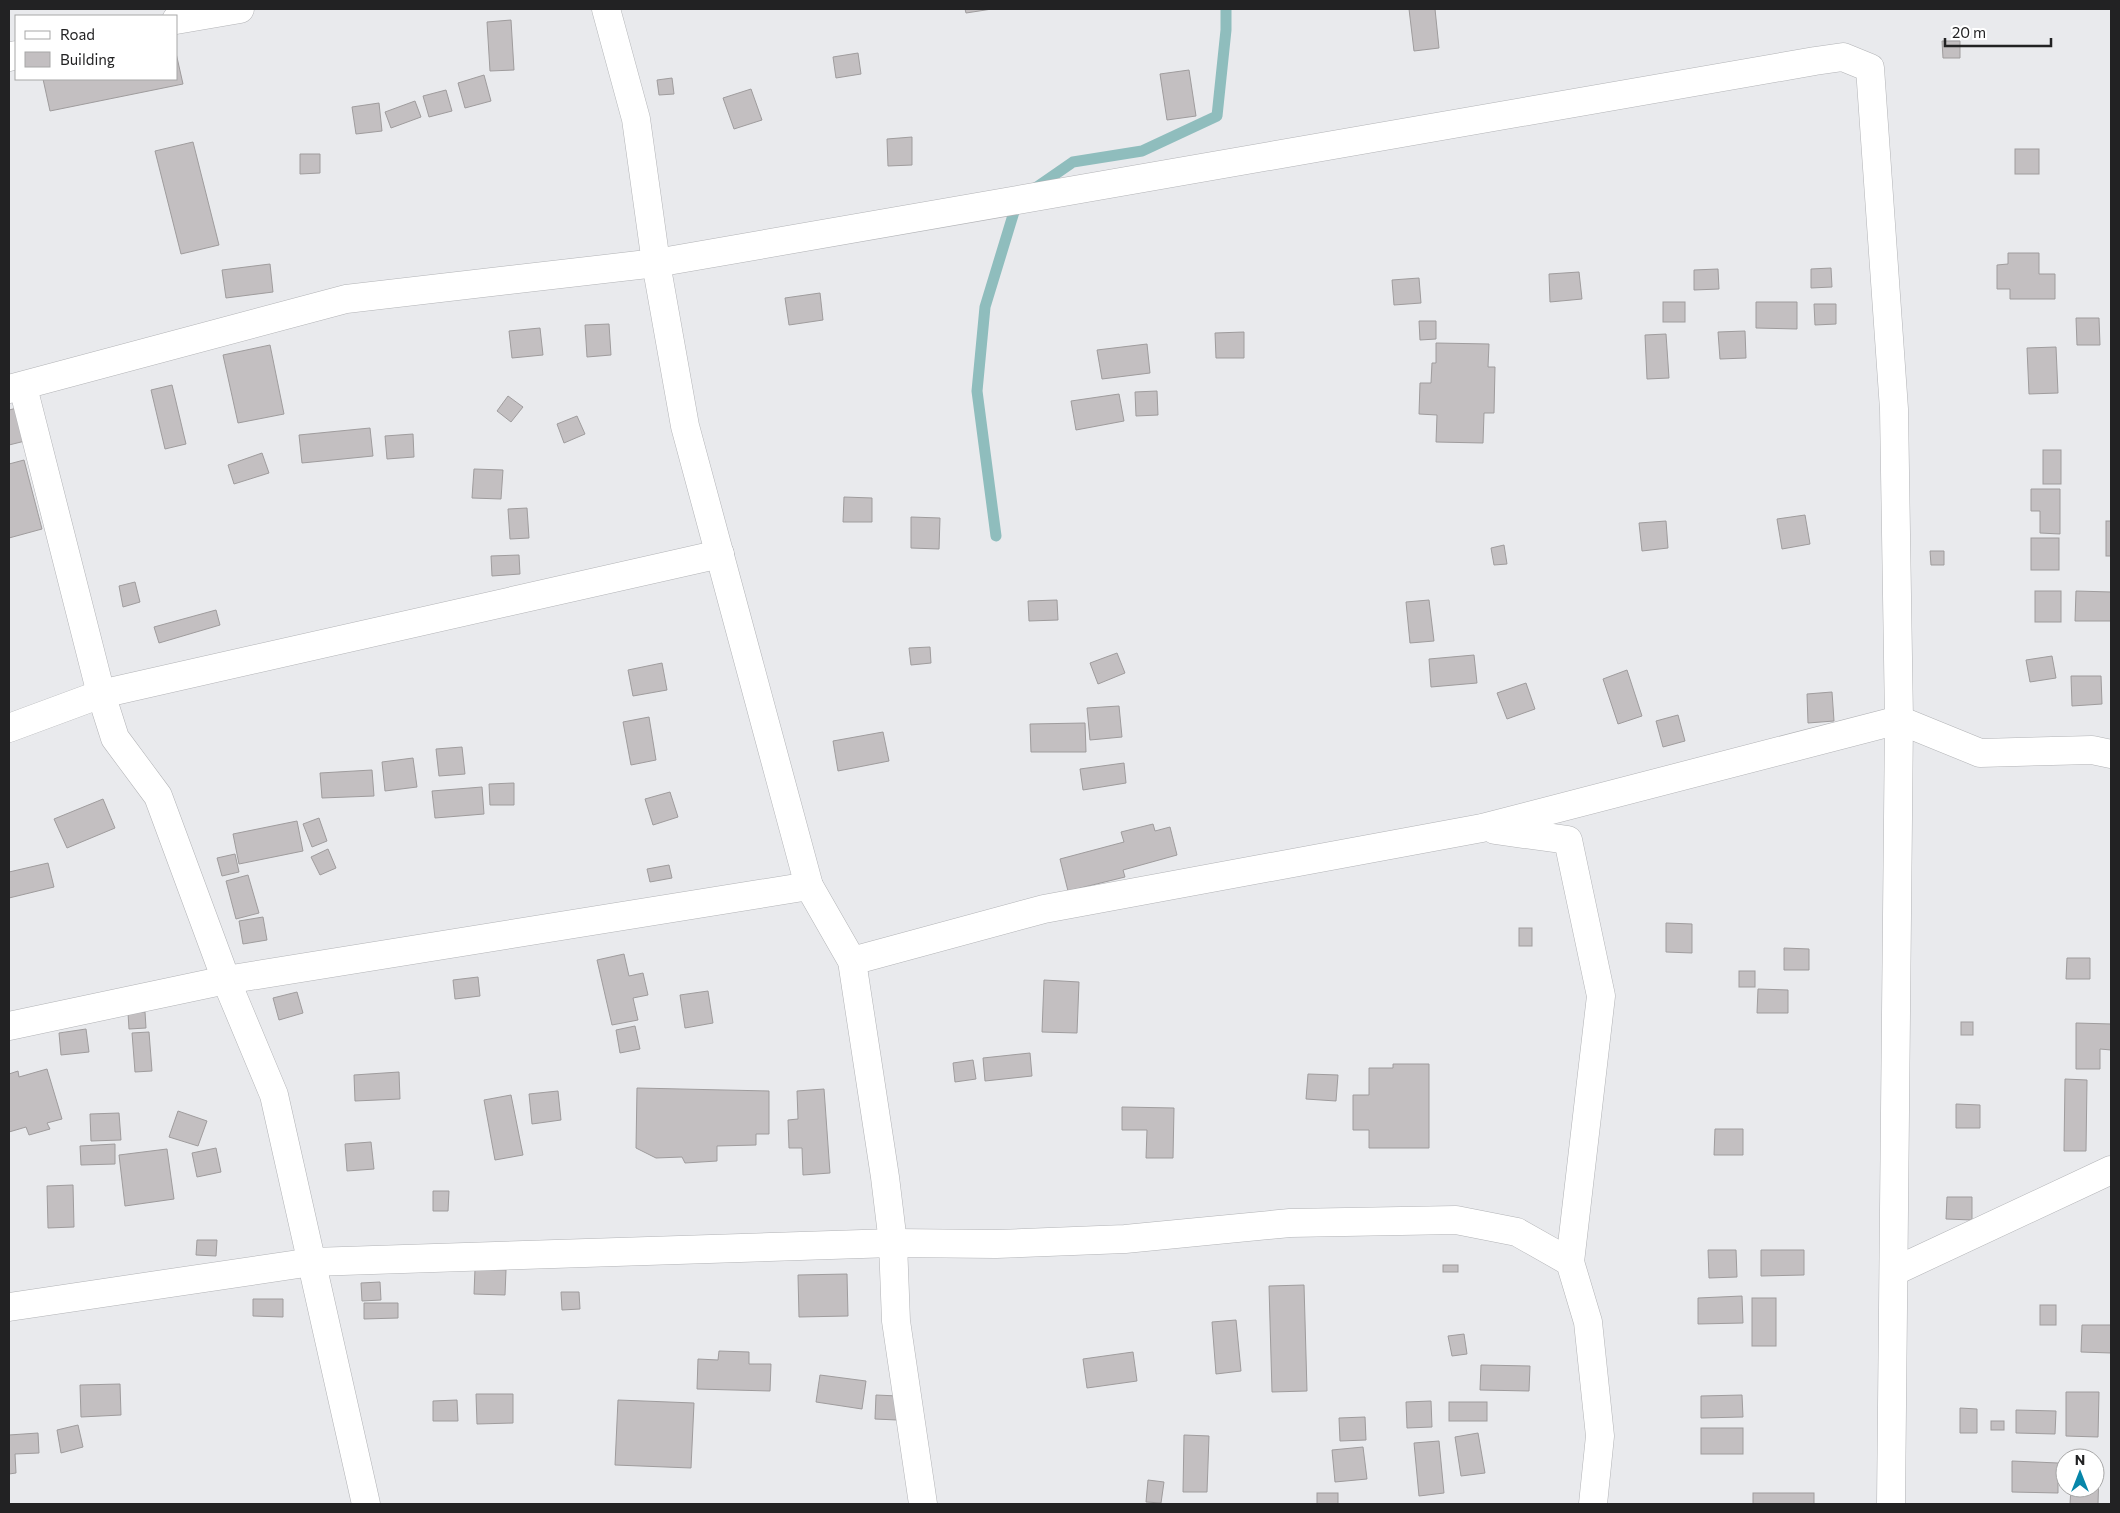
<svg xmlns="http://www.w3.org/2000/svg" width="2120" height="1513" font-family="Commissioner,sans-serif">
	<rect width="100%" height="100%" fill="#e9eaed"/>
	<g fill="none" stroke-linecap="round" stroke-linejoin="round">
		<g stroke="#8fbdbd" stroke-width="11">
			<polyline points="1034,189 1073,162 1142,151 1217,116 1226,30 1226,9"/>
			<polyline points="996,536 977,391 985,307 1017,202"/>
		</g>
	</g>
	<g fill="#c3bfc1" stroke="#9f9c9d">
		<polygon points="965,9 992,9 966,13"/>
		<polygon points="1409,9 1435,9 1439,48 1414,51"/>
		<polygon points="511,20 514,70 490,71 487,22"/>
		<polygon points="1942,41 1960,41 1960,58 1943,58"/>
		<polygon points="176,53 183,84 50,111 43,79 176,79"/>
		<polygon points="858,53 861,74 836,78 833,57"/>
		<polygon points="1189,70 1196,116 1167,120 1160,74"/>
		<polygon points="484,75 491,101 465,108 458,83"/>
		<polygon points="672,78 674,94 659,95 657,80"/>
		<polygon points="751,89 762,120 734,129 723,98"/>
		<polygon points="446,90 452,111 429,117 423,96"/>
		<polygon points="415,101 421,117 391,128 385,112"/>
		<polygon points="379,103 382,131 356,134 352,107"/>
		<polygon points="912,137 912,165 888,166 887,139"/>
		<polygon points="193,142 219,245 181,254 155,151"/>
		<rect x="2015" y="149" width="24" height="25"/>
		<polygon points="300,154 320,154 320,173 300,174"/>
		<polygon points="2008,253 2039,253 2039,274 2055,274 2055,299 2010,299 2010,289 1997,289 1997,265 2008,264"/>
		<polygon points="270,264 273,292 226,298 222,270"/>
		<polygon points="1831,268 1832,287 1811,288 1811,269"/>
		<polygon points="1718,269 1719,289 1694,290 1694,270"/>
		<polygon points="1579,272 1582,299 1550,302 1549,274"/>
		<polygon points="1419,278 1421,303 1394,305 1392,280"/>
		<polygon points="820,293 823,320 789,325 785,298"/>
		<rect x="1663" y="302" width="22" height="20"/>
		<polygon points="1756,302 1797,302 1797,329 1756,328"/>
		<polygon points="1814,304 1836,304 1836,324 1815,325"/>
		<polygon points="2076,318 2099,318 2100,345 2077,345"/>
		<polygon points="1419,321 1436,321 1436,339 1420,340"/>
		<polygon points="609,324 611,355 587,357 585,325"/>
		<polygon points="540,328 543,355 512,358 509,331"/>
		<polygon points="1745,331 1746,358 1720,359 1718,332"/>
		<polygon points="1244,332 1244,358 1216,358 1215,333"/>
		<polygon points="1666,334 1669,378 1647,379 1645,335"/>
		<polygon points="1436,343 1489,344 1488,367 1495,367 1494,413 1484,413 1483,443 1436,442 1437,415 1419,414 1420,383 1431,383 1432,363 1436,363"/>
		<polygon points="1147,344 1150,373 1102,379 1097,350"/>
		<polygon points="270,345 284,414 238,423 223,355"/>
		<polygon points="2056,347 2058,393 2029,394 2027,348"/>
		<polygon points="172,385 186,444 165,449 151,390"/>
		<polygon points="1157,391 1158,415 1136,416 1135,392"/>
		<polygon points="1119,394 1124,421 1076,430 1071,401"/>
		<polygon points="508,396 523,407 511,422 497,411"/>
		<polygon points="21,407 29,440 9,445 9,410"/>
		<polygon points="577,416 585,434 564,443 557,424"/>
		<polygon points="370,428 373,456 302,463 299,435"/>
		<polygon points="413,434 414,457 387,459 385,436"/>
		<rect x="2043" y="450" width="18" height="34"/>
		<polygon points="262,453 269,473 234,484 228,465"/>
		<polygon points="24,460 42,529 9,538 9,464"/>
		<polygon points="474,469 503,470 501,499 472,498"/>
		<polygon points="2031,489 2060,489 2060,534 2040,533 2040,511 2031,511"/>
		<polygon points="844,497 872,498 872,522 843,522"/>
		<polygon points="527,508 529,538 510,539 508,509"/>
		<polygon points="1805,515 1810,544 1782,549 1777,519"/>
		<polygon points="911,517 940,518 939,549 911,548"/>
		<polygon points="1666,521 1668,548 1642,551 1639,523"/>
		<rect x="2106" y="521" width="5" height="35"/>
		<rect x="2031" y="538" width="28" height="32"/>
		<polygon points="1504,545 1507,564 1494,565 1491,548"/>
		<polygon points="1930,551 1944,551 1944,565 1931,565"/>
		<polygon points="519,555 520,574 492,576 491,556"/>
		<polygon points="135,582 140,602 123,607 119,586"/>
		<rect x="2035" y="591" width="26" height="31"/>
		<polygon points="2076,591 2111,592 2111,621 2075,621"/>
		<polygon points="1057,600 1058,620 1029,621 1028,601"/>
		<polygon points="1429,600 1434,641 1410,643 1406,602"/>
		<polygon points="216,610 220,625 159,643 154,627"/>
		<polygon points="930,647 931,663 911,665 909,648"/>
		<polygon points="1117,653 1125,673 1098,684 1090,663"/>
		<polygon points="1474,655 1477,683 1431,687 1429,659"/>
		<polygon points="2052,656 2056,678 2030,682 2026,660"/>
		<polygon points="662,663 667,690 633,696 628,670"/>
		<polygon points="1627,670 1642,716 1618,724 1603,679"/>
		<polygon points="2071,676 2101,676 2102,704 2072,706"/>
		<polygon points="1526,683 1535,709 1507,719 1497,693"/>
		<polygon points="1832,692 1834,721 1808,723 1807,694"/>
		<polygon points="1119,706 1122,737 1090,740 1087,708"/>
		<polygon points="1678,715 1685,741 1663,747 1656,721"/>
		<polygon points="649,717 656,760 631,765 623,722"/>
		<polygon points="1085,723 1086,752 1031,752 1030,724"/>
		<polygon points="883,732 889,761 838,771 833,741"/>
		<polygon points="462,747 465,774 439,776 436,749"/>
		<polygon points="413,758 417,787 385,791 382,762"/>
		<polygon points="1124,763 1126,783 1083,790 1080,769"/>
		<polygon points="372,770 374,796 322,798 320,773"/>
		<polygon points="514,783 514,805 490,805 489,784"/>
		<polygon points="482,787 484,814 435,818 432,791"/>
		<polygon points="670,792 678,817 653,825 645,799"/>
		<polygon points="103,799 115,828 67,848 54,819"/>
		<polygon points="319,818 327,841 312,847 303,824"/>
		<polygon points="297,821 303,851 239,864 233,834"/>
		<polygon points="1153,824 1155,831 1170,827 1177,855 1123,870 1125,877 1068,891 1060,859 1124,842 1121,832"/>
		<polygon points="328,849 336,868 320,875 311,857"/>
		<polygon points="235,854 239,872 222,876 217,858"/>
		<polygon points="48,863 54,887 9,898 9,872"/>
		<polygon points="669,865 672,878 650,882 647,869"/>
		<polygon points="248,875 259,913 236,919 226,881"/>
		<polygon points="263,917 267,940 243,944 239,921"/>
		<polygon points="1666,923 1692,924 1692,953 1666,952"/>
		<rect x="1519" y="928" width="13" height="18"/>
		<polygon points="1784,948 1809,949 1809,970 1784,970"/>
		<polygon points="624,954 629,976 643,973 648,995 633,998 638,1020 612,1025 597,960"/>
		<polygon points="2067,958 2090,958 2090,979 2066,979"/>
		<rect x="1739" y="971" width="16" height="16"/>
		<polygon points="478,977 480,996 455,999 453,980"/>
		<polygon points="1044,980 1079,982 1077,1033 1042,1032"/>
		<polygon points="1758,989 1788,990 1788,1013 1757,1013"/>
		<polygon points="708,991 713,1023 685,1028 680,995"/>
		<polygon points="297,992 303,1013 279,1020 273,998"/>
		<polygon points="145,1012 146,1028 129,1029 128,1013"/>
		<rect x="1961" y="1022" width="12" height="13"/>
		<polygon points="2076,1023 2111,1024 2111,1050 2100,1049 2100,1069 2076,1069"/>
		<polygon points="635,1026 640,1049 620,1053 616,1030"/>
		<polygon points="86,1029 89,1052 61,1055 59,1033"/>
		<polygon points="149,1032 152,1071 135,1072 132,1033"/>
		<polygon points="1030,1053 1032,1076 985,1081 983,1058"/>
		<polygon points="973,1060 976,1079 955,1082 953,1063"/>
		<polygon points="1393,1064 1429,1064 1429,1148 1369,1148 1369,1130 1353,1130 1353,1095 1369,1095 1369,1068 1393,1068"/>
		<polygon points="47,1069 62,1119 47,1123 50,1129 29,1135 26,1127 9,1132 9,1074 18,1071 19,1077"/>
		<polygon points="399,1072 400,1099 355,1101 354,1075"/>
		<polygon points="1308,1074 1338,1075 1336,1101 1306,1099"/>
		<polygon points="2065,1079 2087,1080 2086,1151 2064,1151"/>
		<polygon points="637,1088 769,1091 769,1134 756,1134 756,1145 717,1146 717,1161 685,1163 682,1157 656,1158 636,1148"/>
		<polygon points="824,1089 830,1173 803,1175 802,1148 789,1148 788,1120 798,1119 797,1091"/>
		<polygon points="558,1091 561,1120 532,1124 529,1094"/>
		<polygon points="511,1095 523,1155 495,1160 484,1100"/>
		<polygon points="1956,1104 1980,1105 1980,1128 1956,1128"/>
		<polygon points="1122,1107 1174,1108 1173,1158 1146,1158 1147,1130 1122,1130"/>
		<polygon points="178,1111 207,1121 198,1146 169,1137"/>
		<polygon points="119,1113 121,1140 91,1141 90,1114"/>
		<polygon points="1715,1129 1743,1129 1743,1155 1714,1155"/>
		<polygon points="371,1142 374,1169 347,1171 345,1144"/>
		<polygon points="115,1144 115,1164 81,1165 80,1146"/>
		<polygon points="216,1148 221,1172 197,1177 192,1153"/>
		<polygon points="167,1149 174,1199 125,1206 119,1155"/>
		<polygon points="73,1185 74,1227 48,1228 47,1186"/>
		<polygon points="433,1191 449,1191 448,1211 433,1211"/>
		<polygon points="1947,1197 1972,1197 1972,1220 1946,1219"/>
		<polygon points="197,1240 217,1240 216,1256 196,1255"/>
		<polygon points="1708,1250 1736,1250 1737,1277 1709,1278"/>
		<polygon points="1761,1250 1804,1250 1804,1275 1761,1276"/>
		<rect x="1443" y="1265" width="15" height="7"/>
		<polygon points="475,1269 506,1270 505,1295 474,1294"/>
		<polygon points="847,1274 848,1316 799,1317 798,1275"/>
		<polygon points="380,1282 381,1300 362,1301 361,1283"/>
		<polygon points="1304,1285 1307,1391 1272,1392 1269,1286"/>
		<polygon points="561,1292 579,1292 580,1309 562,1310"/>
		<polygon points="1742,1296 1743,1323 1698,1324 1698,1298"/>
		<rect x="1752" y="1298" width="24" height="48"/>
		<polygon points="253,1299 283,1299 283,1317 253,1316"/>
		<polygon points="364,1303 398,1303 398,1318 364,1319"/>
		<rect x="2040" y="1305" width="16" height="20"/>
		<polygon points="1236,1320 1241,1371 1216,1374 1212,1322"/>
		<polygon points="2082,1325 2111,1325 2111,1353 2081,1352"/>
		<polygon points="1464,1334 1467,1354 1452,1356 1448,1336"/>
		<polygon points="719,1351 749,1352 749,1364 771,1364 770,1391 697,1389 698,1359 718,1360"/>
		<polygon points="1133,1352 1137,1381 1087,1388 1083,1359"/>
		<polygon points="1481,1365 1530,1366 1529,1391 1480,1390"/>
		<polygon points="820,1375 866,1381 862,1409 816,1402"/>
		<polygon points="120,1384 121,1415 81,1417 80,1385"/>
		<polygon points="2066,1392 2099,1392 2098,1437 2066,1436"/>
		<polygon points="476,1394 513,1394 513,1423 477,1424"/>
		<polygon points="876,1395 898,1396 897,1420 875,1419"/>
		<polygon points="1742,1395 1743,1417 1701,1418 1701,1396"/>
		<polygon points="457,1400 458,1421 433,1421 433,1401"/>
		<polygon points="618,1400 694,1403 691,1468 615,1465"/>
		<polygon points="1431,1401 1432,1427 1407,1428 1406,1402"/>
		<rect x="1449" y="1402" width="38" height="19"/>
		<polygon points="1960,1408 1977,1409 1977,1433 1960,1433"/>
		<polygon points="2016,1410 2056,1411 2055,1434 2016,1433"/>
		<polygon points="1365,1417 1366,1440 1340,1441 1339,1418"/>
		<rect x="1991" y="1421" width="13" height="9"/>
		<polygon points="78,1425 83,1447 61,1453 57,1430"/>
		<rect x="1701" y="1428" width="42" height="26"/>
		<polygon points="38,1433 39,1453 15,1454 16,1473 9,1474 9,1435"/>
		<polygon points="1478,1433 1485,1473 1461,1476 1455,1437"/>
		<polygon points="1184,1435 1209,1436 1207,1492 1183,1492"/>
		<polygon points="1439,1441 1444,1493 1419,1496 1414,1443"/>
		<polygon points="1363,1447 1367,1479 1335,1482 1332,1450"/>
		<polygon points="2012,1461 2058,1463 2058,1493 2012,1492"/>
		<polygon points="2095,1470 2099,1470 2098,1504 2070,1504 2071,1488 2095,1488"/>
		<polygon points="1148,1480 1164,1482 1161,1503 1146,1502"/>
		<rect x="1317" y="1493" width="21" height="11"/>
		<rect x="1753" y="1493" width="61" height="11"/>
	</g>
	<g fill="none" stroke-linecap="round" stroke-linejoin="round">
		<g stroke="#b2b3b6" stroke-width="29">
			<g id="minor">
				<polyline points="606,9 636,119 656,263 685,426 809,886 852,961 885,1177 893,1243 896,1321 923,1504"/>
				<polyline points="176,20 240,9"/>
				<polyline points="9,57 16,55"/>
				<polyline points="23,387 101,694 115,738 158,796 226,980 274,1095 366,1504"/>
				<polyline points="9,389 346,299 656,263 1815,61 1843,57 1870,68 1894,409 1899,720 1891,1504"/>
				<polyline points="9,728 101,694 720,554"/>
				<polyline points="1495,830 1568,840 1601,996 1570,1262"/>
				<polyline points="852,961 1044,909 1482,828 1899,720 1980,753 2092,750 2111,754"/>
				<polyline points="9,1026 226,980 809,886"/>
				<polyline points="1895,1271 2111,1170"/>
				<polyline points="9,1307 312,1262 893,1243 996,1244 1125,1239 1290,1223 1456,1220 1517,1232 1570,1262 1588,1322 1600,1436 1593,1504"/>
			</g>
		</g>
		<use href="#minor" stroke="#fff" stroke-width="28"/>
	</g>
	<rect width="2120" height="1513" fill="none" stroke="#222223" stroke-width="20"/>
	<rect x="15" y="15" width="162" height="65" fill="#ffffff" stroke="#a7a7a7"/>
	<rect x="25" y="31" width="25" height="8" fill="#ffffff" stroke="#a7a7a7"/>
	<text x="60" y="40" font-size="15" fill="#222223">Road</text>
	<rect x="25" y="52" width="25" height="15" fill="#c3bfc1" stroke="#a7a7a7"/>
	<text x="60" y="65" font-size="15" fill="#222223">Building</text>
	<g transform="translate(2080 1473)"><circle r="24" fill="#ffffff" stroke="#a7a7a7"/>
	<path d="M0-4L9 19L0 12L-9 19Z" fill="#0786a9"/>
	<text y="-8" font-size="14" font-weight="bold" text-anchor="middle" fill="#222223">N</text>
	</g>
	<path d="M1945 38v8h106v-8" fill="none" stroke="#222223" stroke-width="2.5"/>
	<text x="1952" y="38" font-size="15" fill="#222223" stroke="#ffffff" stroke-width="4" paint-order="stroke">20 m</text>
</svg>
